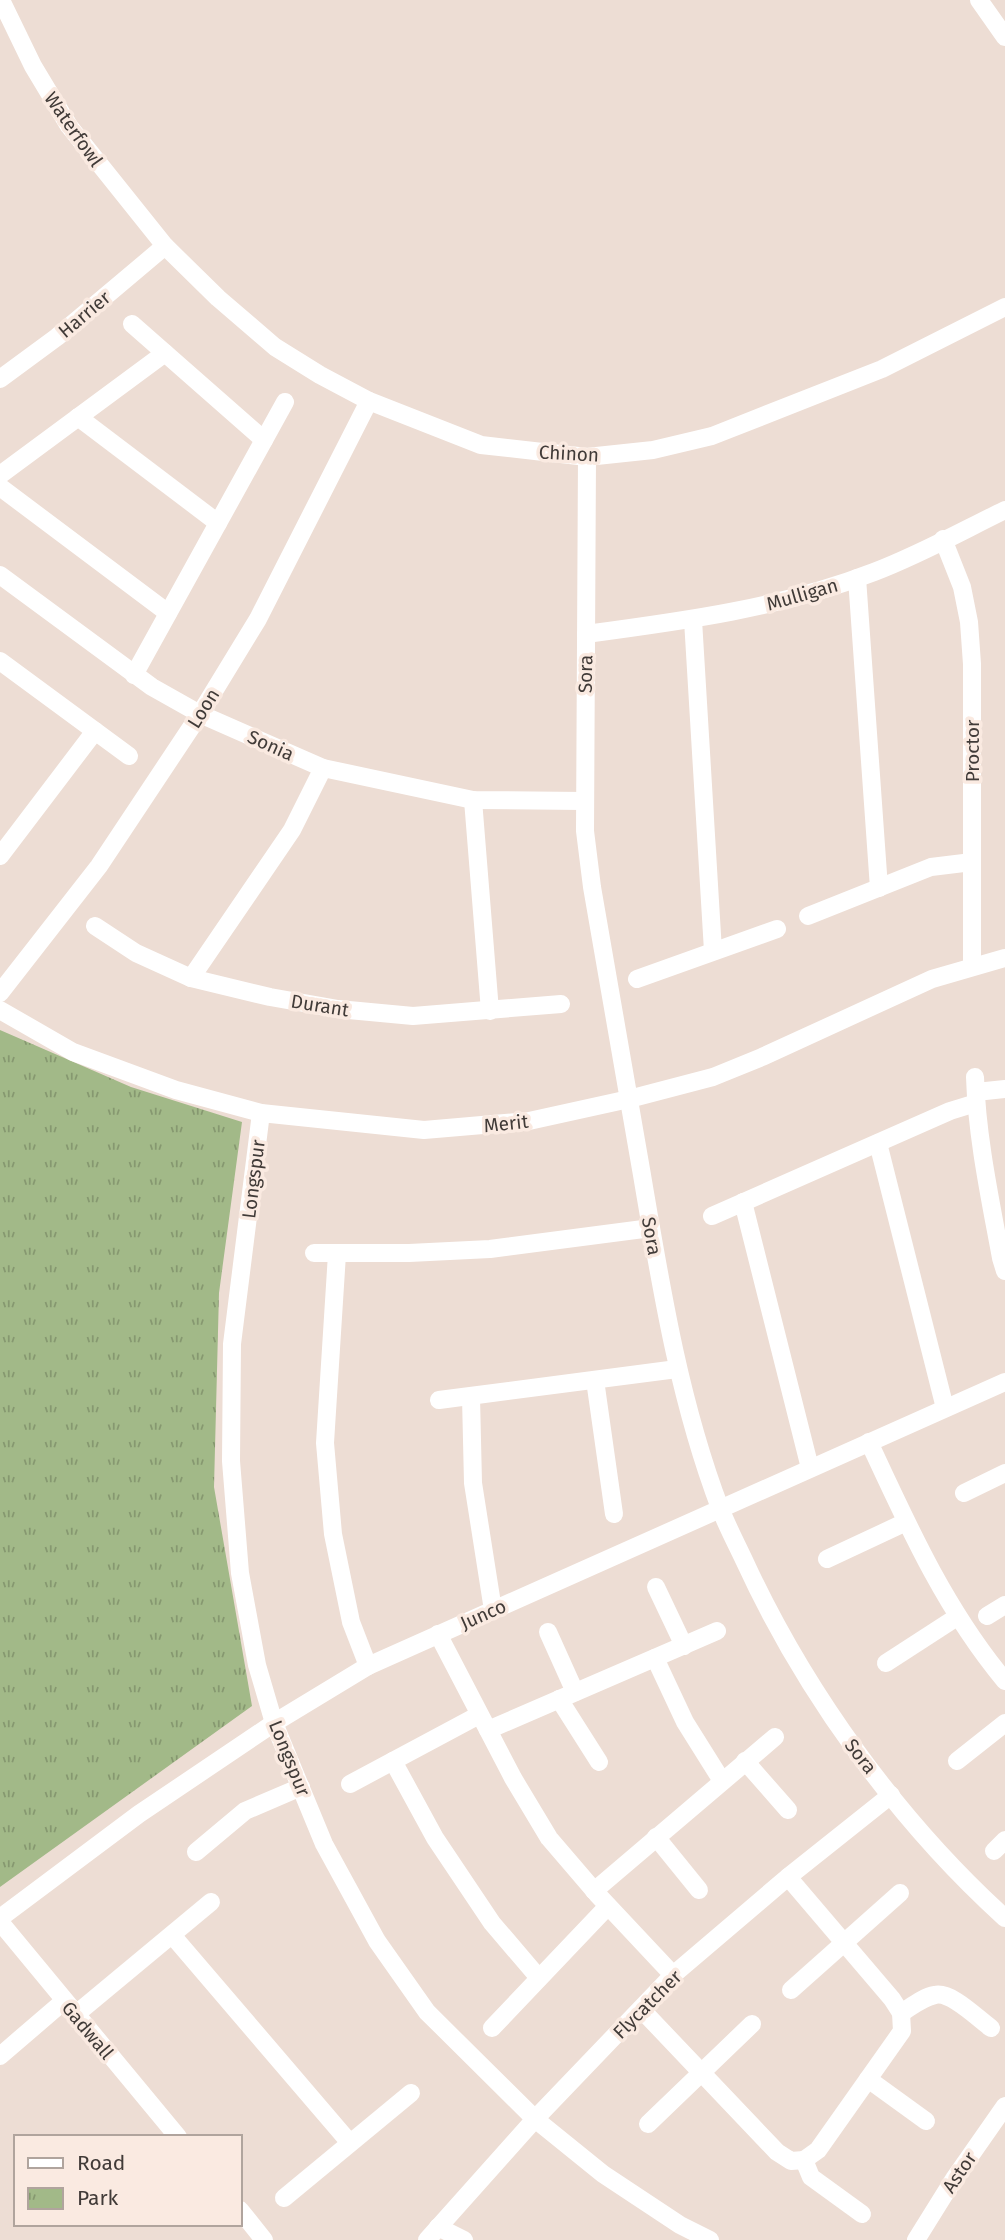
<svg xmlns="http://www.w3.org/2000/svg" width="1005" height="2240" font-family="'Fira Sans',sans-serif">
	<defs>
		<pattern id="park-tufts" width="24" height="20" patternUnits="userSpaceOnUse" patternTransform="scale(1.75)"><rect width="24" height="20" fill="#a2b988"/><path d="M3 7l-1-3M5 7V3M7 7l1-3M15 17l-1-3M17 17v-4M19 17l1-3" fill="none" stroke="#869870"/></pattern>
	</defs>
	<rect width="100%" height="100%" fill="#edddd4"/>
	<polygon fill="url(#park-tufts)" points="0,1030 131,1087 242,1122 219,1293 214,1487 252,1706 0,1887"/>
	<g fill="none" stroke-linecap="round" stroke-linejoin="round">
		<g stroke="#fff" stroke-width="18">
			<polyline points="1,0 33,66 69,126 165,246 218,298 275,347 320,375 369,401 481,445 587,457 653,450 712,436 882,369 1005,307"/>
			<polyline points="979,0 1005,37"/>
			<polyline points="132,324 264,440"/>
			<polyline points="0,379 57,337 165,246"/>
			<polyline points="78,417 218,523"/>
			<path d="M587,457L585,831L592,887C609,983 625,1079 642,1175C661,1287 679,1400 720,1508C727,1526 736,1543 744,1560C804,1691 898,1821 1005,1918"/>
			<polyline points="0,475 165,353"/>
			<polyline points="0,487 168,613"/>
			<polyline points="943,539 962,587 969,622 972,664 972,966"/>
			<polyline points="0,575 152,687 200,714 323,768 473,800 584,801"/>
			<polyline points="857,578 879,888"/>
			<polyline points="693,620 713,951"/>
			<path d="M586,634C684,621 781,608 874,572C919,555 962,531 1005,510"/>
			<polyline points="0,661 129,756"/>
			<polyline points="134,675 285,402"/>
			<polyline points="473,800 490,1011"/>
			<polyline points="0,856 95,731"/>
			<polyline points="808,916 931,867 972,862"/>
			<polyline points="95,926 136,953 191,978 270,997 338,1009 413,1016 561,1004"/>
			<polyline points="191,978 292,830 323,768"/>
			<polyline points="637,979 777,929"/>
			<polyline points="0,993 99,866 200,714 258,619 369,401"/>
			<polyline points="0,1010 73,1052 176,1090 261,1113 424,1130 529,1121 629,1099 713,1077 762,1057 932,979 1005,958"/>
			<path d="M975,1077C977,1138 990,1198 1001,1258L1005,1271"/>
			<polyline points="976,1092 1005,1089"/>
			<polyline points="261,1113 232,1344 231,1461 240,1573 257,1665 274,1723 324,1844 377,1941 427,2012 535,2119 603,2174 680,2225 710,2240"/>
			<polyline points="878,1143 945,1408"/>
			<polyline points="743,1202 810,1468"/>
			<polyline points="712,1216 950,1111 976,1103"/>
			<polyline points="314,1253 409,1253 490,1249 651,1228"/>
			<polyline points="337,1254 325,1443 333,1534 351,1622 368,1666"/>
			<polyline points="595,1380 614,1514"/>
			<polyline points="471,1397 473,1483 493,1610"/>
			<polyline points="439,1400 677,1369"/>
			<path d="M869,1442C908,1526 945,1609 1005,1681"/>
			<polyline points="964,1493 1005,1473"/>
			<polyline points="827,1559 906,1522"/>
			<polyline points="656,1587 684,1646"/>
			<polyline points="987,1616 1005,1605"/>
			<polyline points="548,1632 575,1692"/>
			<polyline points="438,1634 513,1778 549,1838 597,1894 673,1975"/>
			<polyline points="655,1658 685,1722 722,1781"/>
			<polyline points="886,1663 957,1617"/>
			<polyline points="559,1699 599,1762"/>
			<polyline points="488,1730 717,1631"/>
			<polyline points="393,1761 435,1838 492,1923 539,1978"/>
			<polyline points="745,1761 788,1810"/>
			<polyline points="957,1761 1005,1723"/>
			<polyline points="350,1784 479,1715"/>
			<polyline points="656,1837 699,1890"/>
			<polyline points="994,1851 1005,1840"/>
			<polyline points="196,1852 245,1811 301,1787"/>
			<polyline points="788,1877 892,1999 901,2013 902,2031 818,2150 804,2160"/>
			<polyline points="594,1891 775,1737"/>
			<polyline points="0,1918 139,1814 274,1723 368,1666 1005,1382"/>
			<polyline points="0,1922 178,2137"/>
			<polyline points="172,1935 350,2143"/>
			<polyline points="791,1990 900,1893"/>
			<polyline points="641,2009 777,2152 791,2161 804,2160"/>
			<path d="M901,2013C911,2007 923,1997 935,1995C951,1991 977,2018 991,2028"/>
			<polyline points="75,2015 211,1902"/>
			<polyline points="492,2028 608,1906"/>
			<polyline points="0,2056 64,2001"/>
			<polyline points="868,2079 926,2121"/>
			<polyline points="648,2124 752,2024"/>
			<polyline points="804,2160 811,2177 862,2214"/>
			<polyline points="284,2198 411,2093"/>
			<polyline points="240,2210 264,2240"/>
			<polyline points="438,2227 464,2240"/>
			<polyline points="427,2240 535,2119 673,1975 788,1877 891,1795"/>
			<polyline points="916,2240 954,2179 1005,2106"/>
		</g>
	</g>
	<g text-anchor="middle" stroke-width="7" stroke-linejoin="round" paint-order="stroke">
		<g font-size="19" fill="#413b38" stroke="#faeae1">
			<text transform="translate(74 129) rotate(55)" y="7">Waterfowl</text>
			<text transform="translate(84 314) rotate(-40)" y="7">Harrier</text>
			<text transform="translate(569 453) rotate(3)" y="7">Chinon</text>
			<text transform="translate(802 594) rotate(-16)" y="7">Mulligan</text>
			<text transform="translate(585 674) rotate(-89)" y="7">Sora</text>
			<text transform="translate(203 708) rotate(-58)" y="7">Loon</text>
			<text transform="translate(271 745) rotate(24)" y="7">Sonia</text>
			<text transform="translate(972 751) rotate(-90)" y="7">Proctor</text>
			<text transform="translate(320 1005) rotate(9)" y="7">Durant</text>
			<text transform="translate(506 1123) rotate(-6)" y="7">Merit</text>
			<text transform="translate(253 1179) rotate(-83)" y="7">Longspur</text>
			<text transform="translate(652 1236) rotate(80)" y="7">Sora</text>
			<text transform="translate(483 1614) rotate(-24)" y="7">Junco</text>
			<text transform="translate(861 1756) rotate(52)" y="7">Sora</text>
			<text transform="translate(290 1758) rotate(68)" y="7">Longspur</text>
			<text transform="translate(647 2004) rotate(-45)" y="7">Flycatcher</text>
			<text transform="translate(88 2030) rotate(50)" y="7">Gadwall</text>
			<text transform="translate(959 2172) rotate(-56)" y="7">Astor</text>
		</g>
	</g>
	<rect x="14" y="2135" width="228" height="91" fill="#faeae1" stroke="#b0a49d" stroke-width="2"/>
	<rect x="28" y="2158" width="35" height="10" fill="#ffffff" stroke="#b0a49d" stroke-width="2"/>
	<text x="77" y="2170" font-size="21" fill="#413b38">Road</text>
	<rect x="28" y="2188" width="35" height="21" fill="url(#park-tufts)" stroke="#b0a49d" stroke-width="2"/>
	<text x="77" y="2205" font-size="21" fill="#413b38">Park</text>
</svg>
